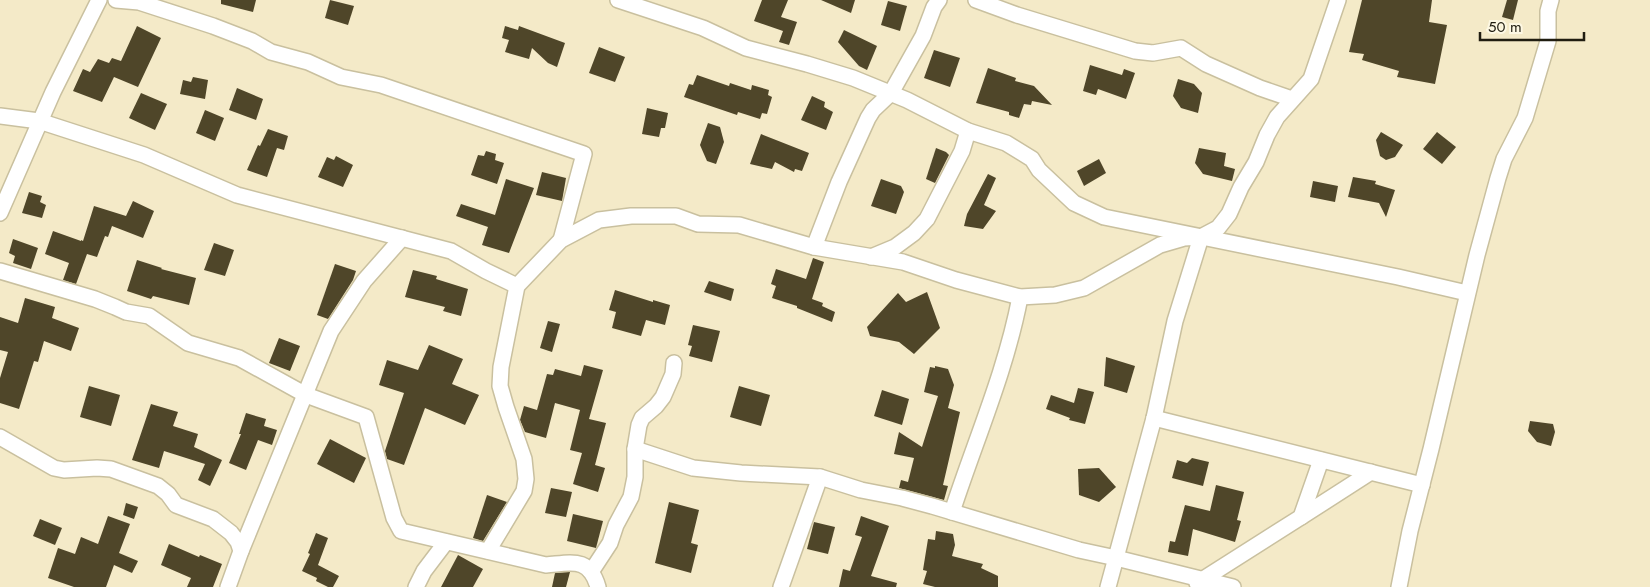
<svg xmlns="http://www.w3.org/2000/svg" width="1650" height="587" font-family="Jost,sans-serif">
	<rect width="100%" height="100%" fill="#f4eac8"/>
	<g fill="#4f4629">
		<polygon points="221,0 256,0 253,12 221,4"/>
		<polygon points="330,0 354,6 348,25 325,18"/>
		<polygon points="762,0 788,0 781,17 797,22 789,45 779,42 783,31 754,21"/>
		<polygon points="821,0 855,0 851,13"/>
		<polygon points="1362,0 1432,0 1429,22 1447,25 1435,84 1397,77 1399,71 1362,60 1364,54 1349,52"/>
		<polygon points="1507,0 1518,0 1513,20 1502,17"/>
		<polygon points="888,1 907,6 900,31 881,25"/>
		<polygon points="137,26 161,38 138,87 114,77 102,102 73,91 83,69 90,72 98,59 109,63 112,58 121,61"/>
		<polygon points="505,26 518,30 519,26 565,43 557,67 548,63 532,48 529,59 505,52 509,40 502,38"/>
		<polygon points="844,30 877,46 867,70 859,66 838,42"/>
		<polygon points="599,47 625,57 615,82 589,73"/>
		<polygon points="934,50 960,58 950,87 924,78"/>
		<polygon points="1090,65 1122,75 1124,69 1135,73 1126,99 1098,89 1096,95 1083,91"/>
		<polygon points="988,68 1016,78 1015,81 1034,86 1052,105 1032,101 1031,105 1024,104 1019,118 1009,115 1009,112 976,103"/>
		<polygon points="697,75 729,86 730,83 751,90 752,85 769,90 768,95 772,97 767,114 762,113 760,119 738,112 737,115 684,97 689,84 693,85"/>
		<polygon points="193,77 208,80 205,99 180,94 183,80 191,82"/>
		<polygon points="1178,79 1194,84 1202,93 1198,113 1181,108 1173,96"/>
		<polygon points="237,88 263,99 256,120 229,110"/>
		<polygon points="141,93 167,104 155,130 129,118"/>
		<polygon points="812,96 825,102 824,107 833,112 826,130 801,120"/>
		<polygon points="647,108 668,113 665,128 661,128 659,137 642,134"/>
		<polygon points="205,110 224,118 215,141 196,133"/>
		<polygon points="708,123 720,127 724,142 716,164 707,161 700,145"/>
		<polygon points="268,129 288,136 284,150 277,148 267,177 247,170 258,145 260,146"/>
		<polygon points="1381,132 1403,145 1395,157 1386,160 1380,156 1376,140"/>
		<polygon points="1437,132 1456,147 1442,164 1423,149"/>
		<polygon points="761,134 809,153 802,171 795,169 794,172 775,162 772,169 750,164"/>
		<polygon points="936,148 946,152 949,155 935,183 926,179"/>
		<polygon points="1199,148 1226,153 1224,166 1235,169 1232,181 1203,174 1195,163"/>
		<polygon points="486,151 496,154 495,160 504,163 497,184 471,175 478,155 484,156"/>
		<polygon points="336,156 353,165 343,187 318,177 327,157 334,160"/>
		<polygon points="1099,159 1106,173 1084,186 1077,171"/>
		<polygon points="542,172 566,178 562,201 536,195"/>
		<polygon points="988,174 996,178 984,205 996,211 983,229 964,226 967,214"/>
		<polygon points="1353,177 1376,181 1375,184 1395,190 1386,217 1379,203 1348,197"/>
		<polygon points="506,179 534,188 509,253 482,245 488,227 456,216 461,204 495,215"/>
		<polygon points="881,179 901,186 904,192 896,214 871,206"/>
		<polygon points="1313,181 1338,186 1335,202 1310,197"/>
		<polygon points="29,192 42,196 40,202 46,205 42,218 22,213"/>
		<polygon points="133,201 154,211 143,238 112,226 108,237 105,236 97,257 87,254 76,284 63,280 69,263 45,254 53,231 81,241 81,240 83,241 94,206 126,216"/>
		<polygon points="13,239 38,248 31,269 13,263 15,256 9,253"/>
		<polygon points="214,243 234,250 225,276 204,270"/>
		<polygon points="813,258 824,262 812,299 823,303 822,306 835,312 832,322 797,308 797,306 772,298 776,286 771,284 776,269 806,279"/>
		<polygon points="137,260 162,268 161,269 196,278 189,305 153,296 151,299 127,291"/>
		<polygon points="335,264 356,271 353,280 328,319 317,315"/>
		<polygon points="413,270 437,276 436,279 468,289 461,316 443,311 445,307 405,297"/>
		<polygon points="709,281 734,289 731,301 704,292"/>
		<polygon points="615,290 653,302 653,300 670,305 665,325 646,320 641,336 612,328 616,312 609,310"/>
		<polygon points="927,292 940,328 914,354 899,342 870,336 867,327 898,293 906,302"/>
		<polygon points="25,298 55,307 52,318 79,328 71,351 44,341 38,362 34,361 19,409 0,403 0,378 8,352 0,350 0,317 18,323"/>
		<polygon points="548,321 560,324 552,352 540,348"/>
		<polygon points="693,325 720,331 712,362 689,356 692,346 688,345"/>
		<polygon points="279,338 300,346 290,371 269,363"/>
		<polygon points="429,345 463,359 452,384 479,395 465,425 425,408 404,465 387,459 385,451 404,393 379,385 387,360 418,370"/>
		<polygon points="1106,357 1135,366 1127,393 1104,386"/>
		<polygon points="584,365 603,370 589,419 606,423 595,465 605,468 598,492 573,484 582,453 570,450 580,410 555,403 546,438 525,432 520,420 524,406 537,410 547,374 553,375 555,369 581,376"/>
		<polygon points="935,366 948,369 954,385 948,408 960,412 943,485 948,486 944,500 899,488 901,480 908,482 914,458 894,454 899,432 922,447 938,396 924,392 930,367 935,368"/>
		<polygon points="89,386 120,395 111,426 80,417"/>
		<polygon points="739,386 770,395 761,426 730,417"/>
		<polygon points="1078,388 1094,392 1085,424 1069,420 1070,418 1046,409 1051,395 1074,403"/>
		<polygon points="882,390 909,399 902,425 874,416"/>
		<polygon points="151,404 178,412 173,426 198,434 194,447 222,460 210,486 198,480 205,464 164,451 159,468 132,460"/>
		<polygon points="246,413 266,419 264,426 277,430 272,445 258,440 246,470 229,463 241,434 239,434"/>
		<polygon points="1530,421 1553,424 1555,432 1551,446 1537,442 1528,431"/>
		<polygon points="330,439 366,458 354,483 317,464"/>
		<polygon points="1192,458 1209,462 1203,486 1172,478 1177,460 1187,463"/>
		<polygon points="1099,468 1116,487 1099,502 1079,495 1078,469"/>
		<polygon points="1216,485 1244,492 1237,520 1241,521 1235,542 1193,529 1188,556 1168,552 1170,541 1175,542 1185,505 1210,511"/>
		<polygon points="551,488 572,492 566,517 545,513"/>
		<polygon points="487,495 507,502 483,541 473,538"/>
		<polygon points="669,502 699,510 691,543 698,545 691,573 655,563"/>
		<polygon points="126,503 138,507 134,519 123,515"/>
		<polygon points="573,514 603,521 596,548 567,541"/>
		<polygon points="108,516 130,524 119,553 138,561 132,573 114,565 106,587 74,587 48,578 58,548 75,554 81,537 98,544"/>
		<polygon points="861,516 889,526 871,576 897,583 896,587 839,587 843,569 850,571 862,537 855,535"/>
		<polygon points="40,519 62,528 55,545 33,536"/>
		<polygon points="814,522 835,527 828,554 807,549"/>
		<polygon points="936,531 953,534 955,545 952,556 983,564 981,568 998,576 998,587 935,587 923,584 927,571 923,570 928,539 935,540"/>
		<polygon points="316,533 328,538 318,565 339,576 333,587 328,587 316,581 317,578 302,571 310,554 308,553"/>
		<polygon points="169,544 199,557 200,555 222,564 213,587 187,587 191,578 161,565"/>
		<polygon points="458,555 483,569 473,587 441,587"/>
		<polygon points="570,572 566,587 552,587 555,573"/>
	</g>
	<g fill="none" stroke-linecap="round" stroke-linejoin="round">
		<g stroke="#c9c09f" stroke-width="18">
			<g id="minor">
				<polyline points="116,0 139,2 213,26 252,41 271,52 308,62 341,77 381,85 584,154 561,240"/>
				<polyline points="618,0 703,28 746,48 807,64 853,78 907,100 968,131 1006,143 1032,159 1039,170 1074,203 1104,217 1398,277 1467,293"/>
				<polyline points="976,0 1017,15 1135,51 1153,53 1181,48 1206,64 1260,88 1292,99"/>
				<polyline points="0,116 39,121 144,155 237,195 451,251 486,271 517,286"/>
				<polyline points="0,213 53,92 99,0"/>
				<polyline points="814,247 839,182 868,118 873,110 891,93 923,36 934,7 939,0"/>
				<polyline points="871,257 895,247 914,233 927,219 962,151 968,131"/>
				<path d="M0,271L95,299L115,307L126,312L149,316L188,343L239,358L306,395L366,417L394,518L401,531L546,565C571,563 589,556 598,587"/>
				<polyline points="1154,418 1422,485"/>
				<polyline points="0,437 54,468 64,470 97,468 111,469 158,486 168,494 176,505 213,519 231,533 238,542 241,551 228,587"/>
				<polyline points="635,449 693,468 741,473 820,477 861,490 902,498 932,506 1079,550 1116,558 1233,587"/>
				<path d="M952,512C975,441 1006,371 1020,297"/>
				<polyline points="1301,517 1371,472"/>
				<polyline points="241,551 331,331 364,281 402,238"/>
				<polyline points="488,551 524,491 526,479 524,459 506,407 500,386 501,367 517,286 561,240 599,220 631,216 676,216 698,224 739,225 814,247 903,262 956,280 1020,297 1055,295 1084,288 1160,245 1184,238 1201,237 1218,228 1229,214 1241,187 1256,162 1267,135 1277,117 1311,79 1338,0"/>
				<polyline points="591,572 610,543 616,525 631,497 635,477 635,449 639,425 642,418 656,406 663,397 673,374 674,363"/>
				<polyline points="1197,583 1301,517 1321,460"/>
				<polyline points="416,587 424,571 446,542"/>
				<polyline points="781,587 820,477"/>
				<polyline points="1108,587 1154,418 1175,321 1201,237"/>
				<polyline points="1399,587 1410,531 1431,449 1477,255 1498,178 1504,159 1525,118 1548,41 1548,11 1551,0"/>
			</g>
		</g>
		<use href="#minor" stroke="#fff" stroke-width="15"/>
	</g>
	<path d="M1480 32v8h104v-8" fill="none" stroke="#201d10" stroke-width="2.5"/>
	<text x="1488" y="32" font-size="15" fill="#201d10" stroke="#fdf8e3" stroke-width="4" paint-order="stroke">50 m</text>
</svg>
